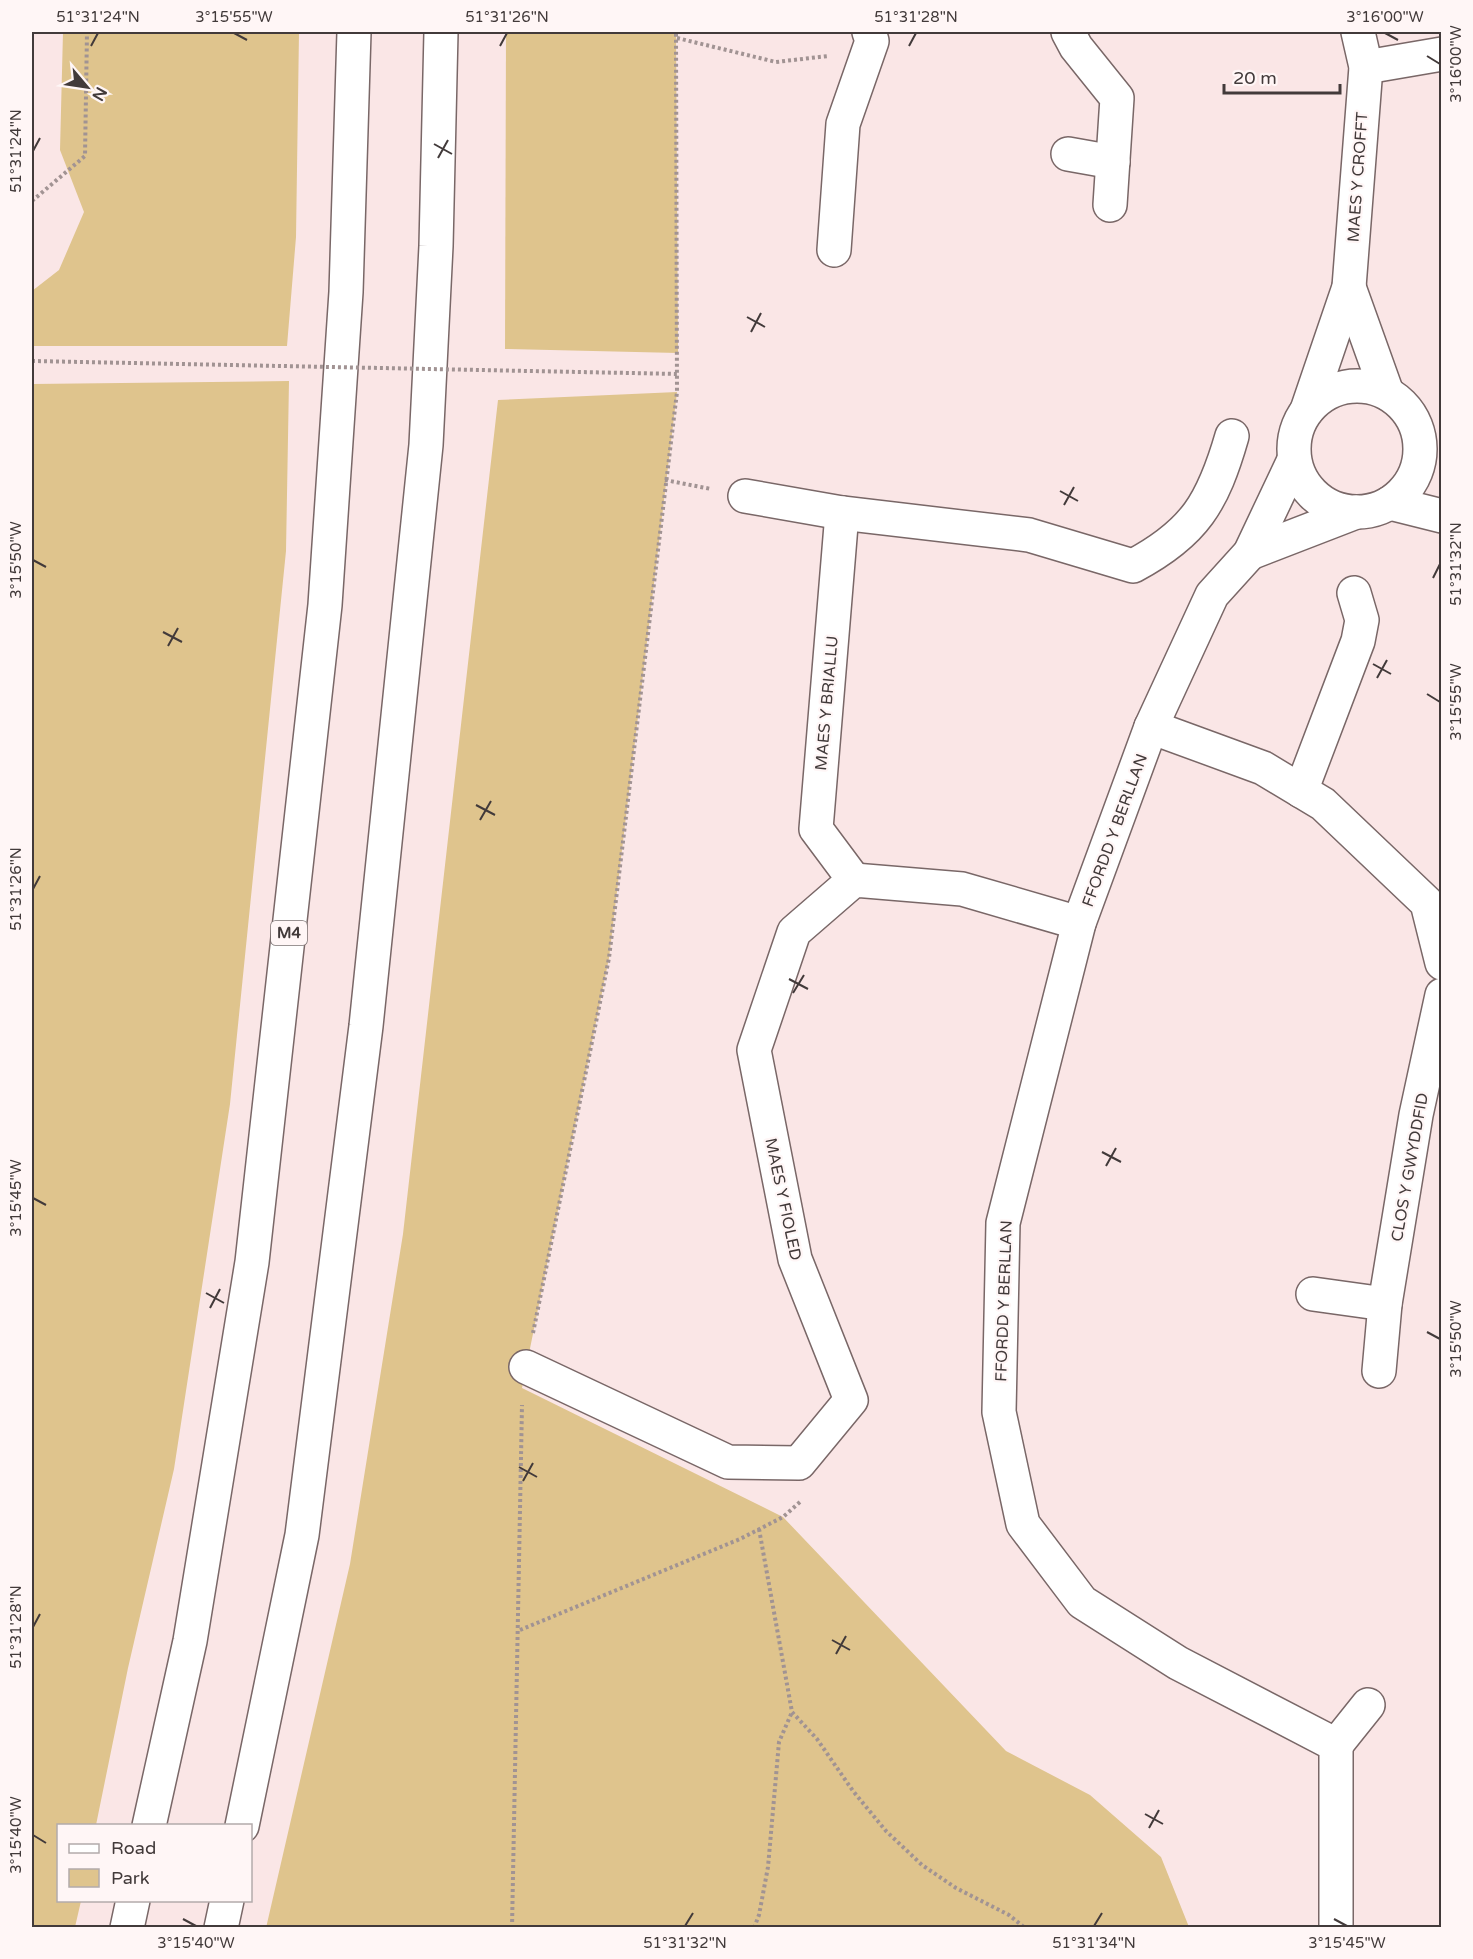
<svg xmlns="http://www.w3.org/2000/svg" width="1473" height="1959" font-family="'Varela Round',sans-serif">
	<rect width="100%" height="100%" fill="#fae6e6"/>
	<g fill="#dfc48d">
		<polygon points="63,32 299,32 296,237 287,346 32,346 32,291 59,270 84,212 60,150"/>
		<polygon points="506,32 676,32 678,353 505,349"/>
		<polygon points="289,381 286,551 230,1104 174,1469 128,1668 96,1825 58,1826 58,1900 81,1901 75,1927 32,1927 32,384"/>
		<polygon points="677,392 609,958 522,1388 783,1517 1006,1751 1090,1795 1161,1857 1189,1927 266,1928 350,1564 403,1234 498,400"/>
	</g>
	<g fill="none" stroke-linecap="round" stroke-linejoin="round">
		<g stroke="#796767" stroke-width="36">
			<g id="minor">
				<polyline points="1068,32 1076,47 1117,98 1110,205"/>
				<polyline points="1366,67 1442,54"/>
				<polyline points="1068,154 1113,162"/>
				<polyline points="834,250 843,124 872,41 869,32"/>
				<polyline points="1349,287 1387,393"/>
				<circle cx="1357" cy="449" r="63"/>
				<polyline points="1307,410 1349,287 1366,67 1358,32"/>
				<polyline points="1294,460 1250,553 1212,595 1151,727 1079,923 1003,1223 999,1412 1023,1524 1082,1602 1178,1663 1336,1745 1336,1928"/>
				<path d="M745,496L842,513L1029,535L1133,566C1195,533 1213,502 1232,436"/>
				<polyline points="1390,503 1442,516"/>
				<polyline points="842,513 816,829 854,880"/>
				<polyline points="1250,553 1356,512"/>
				<polyline points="1151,727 1263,768 1323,804 1427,903 1442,963"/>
				<polyline points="1301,791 1358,641 1362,620 1354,593"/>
				<polyline points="1313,1294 1385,1304"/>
				<polyline points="526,1367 728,1462 799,1463 851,1400 795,1259 754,1050 794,932 854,880 962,889 1079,923"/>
				<polyline points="1379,1371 1385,1304 1416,1115 1442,995"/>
				<polyline points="1336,1745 1368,1705"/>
			</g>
		</g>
		<g stroke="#796767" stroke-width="36">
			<g id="highway">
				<polyline points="149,1826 190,1641 252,1262 325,605 346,292 354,32"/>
				<polyline points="242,1826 302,1535 366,1026 426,445 436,246 441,32"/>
				<polyline points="127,1928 133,1900"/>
				<polyline points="221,1928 227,1900"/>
			</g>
		</g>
		<g stroke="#a19393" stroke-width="4" stroke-dasharray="3 3" stroke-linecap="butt">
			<polyline points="677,38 776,62 828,56"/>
			<polyline points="32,201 85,156 87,32"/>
			<polyline points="665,480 711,489"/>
			<polyline points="533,1333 609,958 677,392 676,32"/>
			<polyline points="759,1529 792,1712 817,1739 853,1791 886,1831 922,1865 956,1888 1009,1915 1025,1928"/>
			<polyline points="520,1630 740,1539 783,1517 801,1501"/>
			<polyline points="512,1928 522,1405"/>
			<polyline points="754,1928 759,1915 768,1867 779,1742 792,1712"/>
		</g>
		<use href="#minor" stroke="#fff" stroke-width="33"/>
		<use href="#highway" stroke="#fff" stroke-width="33"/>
		<polyline stroke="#a19393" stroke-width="4" stroke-dasharray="3 3" stroke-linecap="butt" points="32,361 679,374"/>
	</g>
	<path fill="none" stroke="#423a3a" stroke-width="2" d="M234,33L247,40M1385,33L1398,40M91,46L98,33M500,46L507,33M909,46L916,33M1427,56L1440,64M434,144L452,154M33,151L40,138M438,158L448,140M747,317L765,327M751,332L761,313M1060,491L1078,501M1064,505L1074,487M33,560L46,567M1433,578L1440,564M163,632L182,642M168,646L178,628M1373,664L1391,674M1377,678L1387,660M1427,694L1440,702M476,805L495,815M480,820L491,801M33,889L40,876M789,979L808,989M793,993L804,975M1102,1152L1121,1162M1106,1166L1116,1148M33,1198L46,1205M206,1293L224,1303M210,1308L220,1289M1427,1332L1440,1339M519,1467L537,1477M523,1481L533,1463M33,1627L40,1614M832,1640L850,1650M836,1654L846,1636M1145,1814L1163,1824M1149,1828L1159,1810M33,1835L46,1843M183,1919L196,1926M1334,1919L1347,1926M685,1926L693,1913M1094,1926L1102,1913"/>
	<g text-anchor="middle" stroke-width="4.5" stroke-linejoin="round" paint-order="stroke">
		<rect fill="#fff6f6" stroke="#7b7272" stroke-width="1.5" x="271" y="921" width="36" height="24" rx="4.5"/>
		<g font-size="15" font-weight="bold" fill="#423a3a">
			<text x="289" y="938">M4</text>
		</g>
		<g font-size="16" fill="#423a3a" stroke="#fff6f6">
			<text transform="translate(1357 177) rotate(-86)" y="6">MAES Y CROFFT</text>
			<text transform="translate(826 703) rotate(-85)" y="6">MAES Y BRIALLU</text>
			<text transform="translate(1114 830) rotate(-70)" y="6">FFORDD Y BERLLAN</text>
			<text transform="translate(1409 1167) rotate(-80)" y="6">CLOS Y GWYDDFID</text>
			<text transform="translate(784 1199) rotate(78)" y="6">MAES Y FIOLED</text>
			<text transform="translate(1003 1301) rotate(-88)" y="6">FFORDD Y BERLLAN</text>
		</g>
	</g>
	<rect width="1473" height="1959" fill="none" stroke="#fff6f6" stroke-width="66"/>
	<rect x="57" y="1824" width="195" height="78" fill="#fff6f6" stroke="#b3abab" stroke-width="1.5"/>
	<rect x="69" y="1844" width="30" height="9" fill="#ffffff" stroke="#b3abab" stroke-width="1.5"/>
	<text x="111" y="1854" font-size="18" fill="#423a3a">Road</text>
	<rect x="69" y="1869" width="30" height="18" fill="#dfc48d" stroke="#b3abab" stroke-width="1.5"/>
	<text x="111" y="1884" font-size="18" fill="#423a3a">Park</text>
	<g transform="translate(87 87) rotate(119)" stroke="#fff6f6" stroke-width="4.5" paint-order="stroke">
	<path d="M0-4.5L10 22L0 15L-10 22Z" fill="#423a3a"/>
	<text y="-9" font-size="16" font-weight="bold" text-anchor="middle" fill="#423a3a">N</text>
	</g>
	<path d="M1224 84v9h116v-9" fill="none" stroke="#423a3a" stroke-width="3"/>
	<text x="1233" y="84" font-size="18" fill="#423a3a" stroke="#fff6f6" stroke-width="4.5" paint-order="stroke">20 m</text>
	<rect x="33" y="33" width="1407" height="1893" fill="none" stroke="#423a3a" stroke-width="2"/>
	<g font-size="15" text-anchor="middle" fill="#423a3a">
		<text x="98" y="22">51°31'24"N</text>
		<text x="234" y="22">3°15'55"W</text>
		<text x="507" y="22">51°31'26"N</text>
		<text x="916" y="22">51°31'28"N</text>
		<text x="1385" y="22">3°16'00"W</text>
		<text transform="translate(1456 64) rotate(-90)" y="5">3°16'00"W</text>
		<text transform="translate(16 151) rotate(-90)" y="5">51°31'24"N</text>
		<text transform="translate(16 560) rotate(-90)" y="5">3°15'50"W</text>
		<text transform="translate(1456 564) rotate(-90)" y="5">51°31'32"N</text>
		<text transform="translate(1456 702) rotate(-90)" y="5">3°15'55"W</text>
		<text transform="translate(16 889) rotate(-90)" y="5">51°31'26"N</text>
		<text transform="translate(16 1198) rotate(-90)" y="5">3°15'45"W</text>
		<text transform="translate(1456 1339) rotate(-90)" y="5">3°15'50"W</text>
		<text transform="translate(16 1627) rotate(-90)" y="5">51°31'28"N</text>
		<text transform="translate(16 1835) rotate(-90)" y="5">3°15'40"W</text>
		<text x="196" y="1948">3°15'40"W</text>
		<text x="685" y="1948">51°31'32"N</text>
		<text x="1094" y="1948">51°31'34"N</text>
		<text x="1347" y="1948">3°15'45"W</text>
	</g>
</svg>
